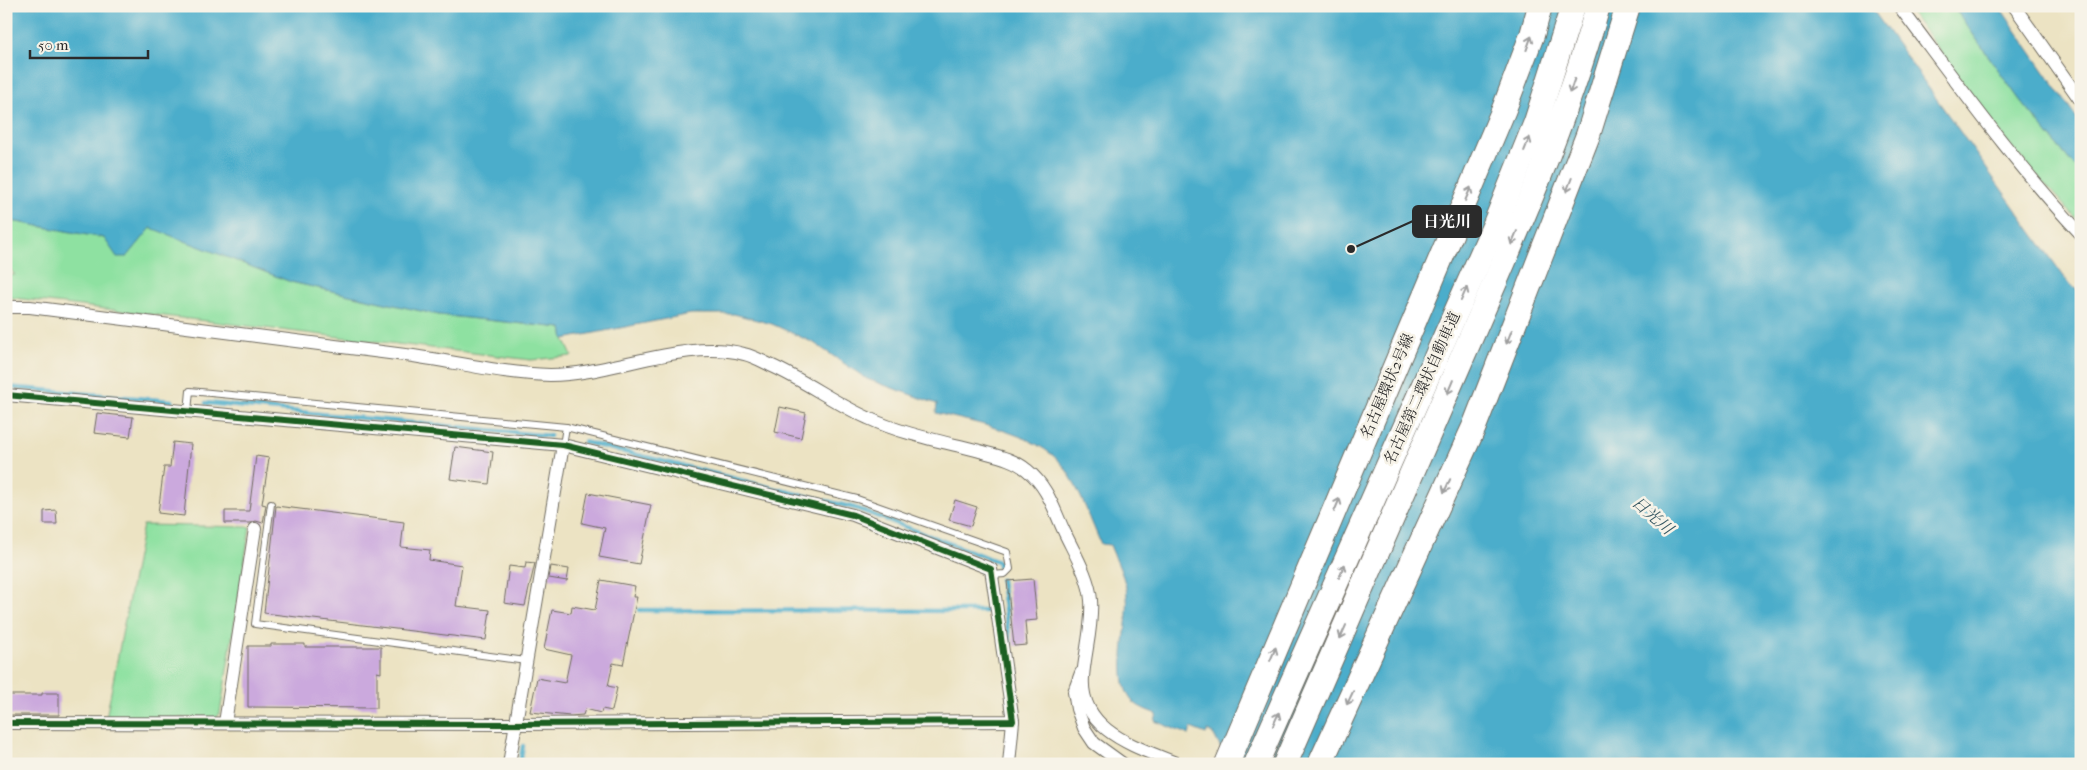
<svg xmlns="http://www.w3.org/2000/svg" width="2087" height="770" font-family="'IM FELL French Canon','Noto Serif JP',serif">
	<rect width="100%" height="100%" fill="#f7f3e8"/>
	<filter id="ink" filterUnits="userSpaceOnUse"><feTurbulence type="fractalNoise" baseFrequency=".02" numOctaves="2"/><feDisplacementMap in="SourceGraphic" scale="10" xChannelSelector="R" yChannelSelector="G"/><feConvolveMatrix kernelMatrix="1 2 1 2 8 2 1 2 1" color-interpolation-filters="sRGB"/></filter>
	<filter id="wash" filterUnits="userSpaceOnUse"><feTurbulence type="fractalNoise" baseFrequency=".0096" numOctaves="4" result="noise"/><feDisplacementMap in="SourceGraphic" scale="20" xChannelSelector="R" yChannelSelector="G"/><feGaussianBlur stdDeviation="1.12" result="paint"/><feColorMatrix in="noise" values="0 0 0 0 0 0 0 0 0 0 0 0 0 0 0 0 0 1.4 0 .05"/><feComposite in="paint" operator="in"/></filter>
	<g filter="url(#wash)">
		<rect width="100%" height="100%" fill="#ece3c3"/>
		<g fill="#8ee1a1" stroke="#5c8666">
			<polygon points="1906,6 1953,6 2019,99 2081,174 2081,224 2010,146"/>
			<polygon points="6,220 104,238 127,257 151,227 291,282 439,315 562,328 564,339 572,356 531,360 6,297 6,275 15,275 6,264"/>
			<polygon points="143,525 250,527 220,713 216,718 106,718"/>
		</g>
		<g fill="#4badcb" stroke="#3b6c7b">
			<path d="M6,6H1870L2070,285L2081,292V764H1229L1214,735L1208,730L1206,734L1191,728L1189,735L1155,721L1157,714C1149,711 1140,708 1133,702C1112,680 1130,625 1127,596C1126,578 1116,561 1110,545L1101,544C1091,521 1082,496 1069,474C1046,434 978,424 936,413L937,404L867,379L814,343L772,324L734,314H691L564,339L562,328L439,315L291,282L151,228L127,257H117L104,238L6,220Z"/>
			<polygon points="1953,6 1999,6 2081,124 2081,174 2019,99"/>
		</g>
		<g fill="none" stroke-linecap="round" stroke-linejoin="round">
			<g stroke="#4badcb" stroke-width="4.5">
				<polyline points="6,387 172,401"/>
				<polyline points="206,403 550,436"/>
				<polyline points="584,442 855,508 999,562 999,567"/>
				<polyline points="1001,580 1010,644"/>
				<polyline points="639,610 990,611"/>
				<polyline points="520,764 523,746"/>
			</g>
		</g>
		<g id="blocks">
			<g fill="#cba9dd">
				<polygon points="780,407 806,413 801,438 775,432"/>
				<polygon points="97,413 133,417 130,437 94,433"/>
				<polygon points="173,442 191,444 184,516 158,513 164,467 170,467"/>
				<polygon points="455,447 493,452 489,484 450,479"/>
				<polygon points="256,456 269,458 262,504 266,505 263,523 256,521 250,523 225,523 225,511 249,511"/>
				<polygon points="588,493 651,505 639,564 599,557 605,528 582,523"/>
				<polygon points="955,500 977,507 971,526 949,520"/>
				<polygon points="276,506 404,522 401,547 430,550 429,560 462,565 456,606 490,610 486,640 264,613"/>
				<polygon points="56,510 57,524 44,524 44,511"/>
				<polygon points="526,562 535,563 525,606 504,603 509,566 525,568"/>
				<polygon points="551,566 569,569 567,581 549,578"/>
				<polygon points="1033,579 1037,620 1025,621 1027,645 1014,646 1007,581"/>
				<polygon points="601,580 635,586 633,597 637,597 623,665 613,663 608,686 617,688 612,711 602,709 601,713 585,709 583,715 570,716 530,712 537,678 565,683 571,655 544,649 552,610 571,613 572,606 595,610"/>
				<polygon points="271,644 305,644 305,647 381,647 381,673 377,672 377,708 248,707 248,646 271,646"/>
				<polygon points="42,693 59,693 59,715 6,715 6,695 42,695"/>
			</g>
		</g>
	</g>
	<g filter="url(#ink)">
		<use href="#blocks" fill-opacity="0" stroke="#6f6b60" stroke-width="1"/>
		<g fill="none" stroke-linecap="round" stroke-linejoin="round">
			<g stroke="#6f6b60" stroke-width="8">
				<g id="lane">
					<polyline points="188,411 190,391 566,427 857,499 1007,552 1010,569 1005,574 992,575"/>
					<polyline points="563,445 566,427"/>
					<polyline points="271,504 255,624 526,661"/>
				</g>
			</g>
			<g stroke="#6f6b60" stroke-width="14">
				<g id="street">
					<path d="M1899,6C1958,84 2014,163 2081,234"/>
					<polyline points="2014,6 2081,101"/>
					<path d="M6,307H30C155,323 280,339 405,355C453,361 502,374 550,375C611,375 686,338 744,354C753,356 762,361 770,365C804,380 834,403 868,418C902,434 940,441 976,450C993,455 1013,458 1027,470C1047,486 1053,507 1063,529C1073,551 1089,576 1091,600C1093,626 1085,651 1083,677C1079,732 1138,747 1178,764"/>
					<polyline points="6,395 563,445 853,515 991,569 1013,721 515,724 6,723"/>
					<polyline points="1081,673 1074,692 1077,709 1084,728 1094,743 1123,764"/>
					<polyline points="225,723 255,529"/>
					<polyline points="509,764 563,445"/>
					<polyline points="1009,764 1013,721"/>
				</g>
			</g>
			<g stroke="#6f6b60" stroke-width="26">
				<g id="highway">
					<polyline points="1227,764 1504,109 1532,35 1540,6"/>
					<polyline points="1256,764 1495,224 1536,122 1573,6"/>
					<path d="M1285,764C1344,629 1403,494 1461,360C1512,244 1564,128 1598,6"/>
					<polyline points="1320,764 1474,427 1588,135 1628,6"/>
				</g>
			</g>
			<use href="#lane" stroke="#fff" stroke-width="6"/>
			<use href="#street" stroke="#fff" stroke-width="12"/>
			<use href="#highway" stroke="#fff" stroke-width="24"/>
			<g stroke="#f7f3e8" stroke-width="9">
				<polyline id="cycleway" points="6,395 563,445 853,515 991,569 1013,721 515,724 6,723"/>
			</g>
			<use href="#cycleway" stroke="#1b5e20" stroke-width="6"/>
		</g>
		<defs><path id="oneway-shaft" d="M-6 0H5M1.5-3L5.5 0L1.5 3" fill="none" stroke-width="1.6" stroke-linecap="round" stroke-linejoin="round" transform="scale(1.25)"/></defs>
		<g stroke="#a0a0a0">
			<use href="#oneway-shaft" transform="translate(1529 43) rotate(-70)"/>
			<use href="#oneway-shaft" transform="translate(1572 86) rotate(109)"/>
			<use href="#oneway-shaft" transform="translate(1527 144) rotate(-68)"/>
			<use href="#oneway-shaft" transform="translate(1569 185) rotate(111)"/>
			<use href="#oneway-shaft" transform="translate(1468 194) rotate(-67)"/>
			<use href="#oneway-shaft" transform="translate(1514 238) rotate(113)"/>
			<use href="#oneway-shaft" transform="translate(1464 294) rotate(-66)"/>
			<use href="#oneway-shaft" transform="translate(1509 337) rotate(111)"/>
			<use href="#oneway-shaft" transform="translate(1450 387) rotate(113)"/>
			<use href="#oneway-shaft" transform="translate(1447 486) rotate(115)"/>
			<use href="#oneway-shaft" transform="translate(1337 505) rotate(-67)"/>
			<use href="#oneway-shaft" transform="translate(1342 571) rotate(-66)"/>
			<use href="#oneway-shaft" transform="translate(1343 632) rotate(114)"/>
			<use href="#oneway-shaft" transform="translate(1273 654) rotate(-67)"/>
			<use href="#oneway-shaft" transform="translate(1350 698) rotate(115)"/>
			<use href="#oneway-shaft" transform="translate(1276 719) rotate(-66)"/>
		</g>
	</g>
	<g text-anchor="middle" stroke-width="5" stroke-linejoin="round" paint-order="stroke">
		<g font-size="15" fill="#2b2b2b" stroke="#f7f3e8">
			<text transform="translate(1387 386) rotate(-67)" y="5">名古屋環状2号線</text>
			<text transform="translate(1422 388) rotate(-66)" y="5">名古屋第二環状自動車道</text>
		</g>
		<g font-size="16" font-style="italic" fill="#365863" stroke="#f7f3e8">
			<text transform="translate(1653 515) rotate(41)" y="6">日光川</text>
		</g>
	</g>
	<path fill="none" stroke="#2b2b2b" stroke-width="2" d="M1351 249L1413 221"/>
	<circle fill="#2b2b2b" stroke="#f7f3e8" stroke-width="2" cx="1351" cy="249" r="5"/>
	<rect fill="#2b2b2b" stroke="#2b2b2b" stroke-width="2" x="1413" y="206" width="68" height="31" rx="5"/>
	<g font-size="16" text-anchor="middle" font-weight="bold" fill="#fff">
		<text x="1447" y="227">日光川</text>
	</g>
	<rect width="2087" height="770" fill="none" stroke="#f7f3e8" stroke-width="25"/>
	<path d="M30 50v8h118v-8" fill="none" stroke="#2b2b2b" stroke-width="2.5"/>
	<text x="38" y="50" font-size="15" fill="#2b2b2b" stroke="#f7f3e8" stroke-width="4" paint-order="stroke">50 m</text>
</svg>
